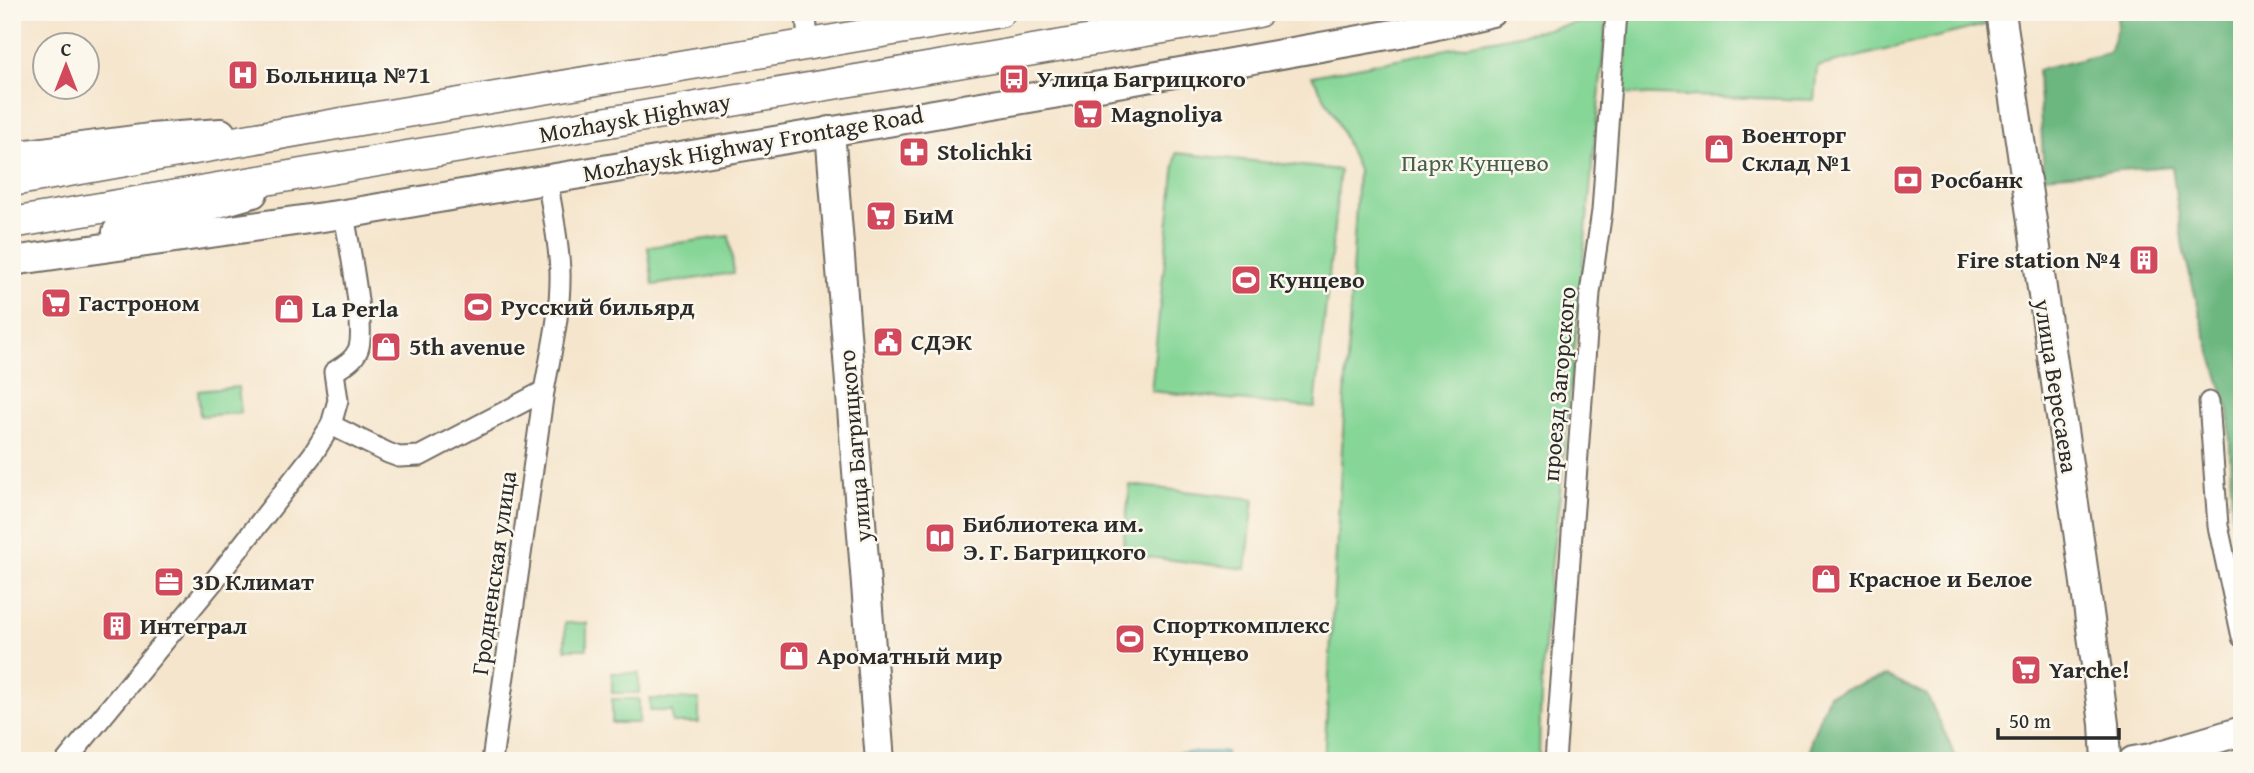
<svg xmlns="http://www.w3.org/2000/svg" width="2254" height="773" font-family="'Gentium Book Plus',serif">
	<rect width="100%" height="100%" fill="#fbf7ec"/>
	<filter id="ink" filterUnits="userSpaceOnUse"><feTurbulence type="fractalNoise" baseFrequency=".0143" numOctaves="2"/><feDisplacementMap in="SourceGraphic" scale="14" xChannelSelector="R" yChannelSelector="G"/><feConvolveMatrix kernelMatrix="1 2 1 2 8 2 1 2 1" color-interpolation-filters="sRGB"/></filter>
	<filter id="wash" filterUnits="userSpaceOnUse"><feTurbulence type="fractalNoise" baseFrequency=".00686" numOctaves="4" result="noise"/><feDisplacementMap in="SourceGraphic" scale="28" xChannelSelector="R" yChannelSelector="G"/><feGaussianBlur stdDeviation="1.57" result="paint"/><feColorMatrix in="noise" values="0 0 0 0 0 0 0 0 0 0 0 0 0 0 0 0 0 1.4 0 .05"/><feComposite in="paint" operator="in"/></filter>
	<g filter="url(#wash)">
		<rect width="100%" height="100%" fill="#f5e5cc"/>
		<g fill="#86d697" stroke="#588061" stroke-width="2">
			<polygon points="1628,12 1984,12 1985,25 1817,67 1814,100 1624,94"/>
			<path d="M1607,17L1560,495C1548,583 1540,672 1539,761H1324L1358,170L1335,116L1312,76Z"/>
			<polygon points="1176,153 1340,170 1315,408 1151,391"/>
			<polygon points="729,236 734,273 653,285 648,247"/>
			<polygon points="238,387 241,413 200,416 198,391"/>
			<polygon points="1130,485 1254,499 1246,569 1122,554"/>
			<rect x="565" y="623" width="22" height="26"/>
			<rect x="612" y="673" width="27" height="20"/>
			<rect x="612" y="699" width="27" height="24"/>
			<polygon points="650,699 699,699 699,723 672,723 672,711 650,711"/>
		</g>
		<g fill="#6cb780" stroke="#4c7156" stroke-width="2">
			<polygon points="2116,12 2242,12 2242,550 2232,518 2229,412 2205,333 2183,248 2172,166 2044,176 2038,70 2109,53 2118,25"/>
			<polygon points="1886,676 1927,695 1958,761 1810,761 1811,740 1829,694"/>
		</g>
		<polygon fill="#5cc8d5" stroke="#447a80" stroke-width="2" points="1226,752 1226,761 1168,761 1168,753"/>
	</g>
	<g filter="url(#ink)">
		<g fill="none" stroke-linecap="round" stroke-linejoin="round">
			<g stroke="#726c63" stroke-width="23">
				<g id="street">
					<polyline points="806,12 808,45"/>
					<path d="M544,391C551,352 561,312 560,272C559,241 552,210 547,179"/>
					<polyline points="2209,402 2218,526 2242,637"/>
					<polyline points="331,425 388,453 399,457 420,456 544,391 492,761"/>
					<path d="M66,761L214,581L313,454L331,425L338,400L334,372C344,365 353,361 358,350C367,331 348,240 344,214"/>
					<polyline points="1555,761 1590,293 1602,211 1616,12"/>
				</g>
			</g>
			<g stroke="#726c63" stroke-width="32">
				<g id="secondary">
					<polyline points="2001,12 2078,531 2104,724 2106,761"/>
					<polyline points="830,131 880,761"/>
					<polyline points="12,156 150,138 221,133"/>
					<polyline points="117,232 253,193"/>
					<polyline points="12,261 344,214 1135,80 1416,30 1492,12"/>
					<polyline points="2133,761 2151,758 2242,731"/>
				</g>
			</g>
			<g stroke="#726c63" stroke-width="33">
				<g id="primary">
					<polyline points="12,181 342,123 1000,12"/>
					<polyline points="12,223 1258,12"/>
				</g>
			</g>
			<use href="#street" stroke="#fff" stroke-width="19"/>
			<use href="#secondary" stroke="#fff" stroke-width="28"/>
			<use href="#primary" stroke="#fff" stroke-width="30"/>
		</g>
	</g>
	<defs>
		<g id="hospital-square" transform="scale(1.575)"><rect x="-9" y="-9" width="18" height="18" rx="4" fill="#d1495b" stroke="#fbf7ec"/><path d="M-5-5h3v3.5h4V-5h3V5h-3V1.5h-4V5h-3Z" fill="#fff"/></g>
		<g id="bus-square" transform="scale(1.575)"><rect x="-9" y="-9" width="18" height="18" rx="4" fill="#d1495b" stroke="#fbf7ec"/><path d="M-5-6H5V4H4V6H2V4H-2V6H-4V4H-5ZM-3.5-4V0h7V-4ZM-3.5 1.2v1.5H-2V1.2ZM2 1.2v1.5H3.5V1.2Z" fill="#fff"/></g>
		<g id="supermarket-square" transform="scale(1.575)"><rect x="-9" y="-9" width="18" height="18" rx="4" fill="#d1495b" stroke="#fbf7ec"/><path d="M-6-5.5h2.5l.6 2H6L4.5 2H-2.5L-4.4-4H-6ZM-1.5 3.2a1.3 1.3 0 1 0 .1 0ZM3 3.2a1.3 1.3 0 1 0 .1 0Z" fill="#fff"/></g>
		<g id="shop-square" transform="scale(1.575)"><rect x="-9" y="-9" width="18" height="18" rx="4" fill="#d1495b" stroke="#fbf7ec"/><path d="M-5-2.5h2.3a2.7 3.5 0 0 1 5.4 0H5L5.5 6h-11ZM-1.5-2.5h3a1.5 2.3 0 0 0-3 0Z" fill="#fff"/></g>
		<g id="pharmacy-square" transform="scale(1.575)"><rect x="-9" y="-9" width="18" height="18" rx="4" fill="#d1495b" stroke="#fbf7ec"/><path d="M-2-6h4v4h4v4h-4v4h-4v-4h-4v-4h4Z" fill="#fff"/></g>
		<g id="bank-square" transform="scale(1.575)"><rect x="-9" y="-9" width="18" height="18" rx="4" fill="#d1495b" stroke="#fbf7ec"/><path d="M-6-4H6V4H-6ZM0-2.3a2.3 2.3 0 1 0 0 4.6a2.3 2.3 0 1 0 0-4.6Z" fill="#fff"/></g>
		<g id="building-square" transform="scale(1.575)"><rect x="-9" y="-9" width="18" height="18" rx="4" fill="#d1495b" stroke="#fbf7ec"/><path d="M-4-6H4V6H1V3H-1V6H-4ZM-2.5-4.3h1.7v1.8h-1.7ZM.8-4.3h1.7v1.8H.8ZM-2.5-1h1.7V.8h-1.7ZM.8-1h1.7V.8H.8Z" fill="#fff"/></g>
		<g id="stadium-square" transform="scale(1.575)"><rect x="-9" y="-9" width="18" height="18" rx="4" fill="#d1495b" stroke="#fbf7ec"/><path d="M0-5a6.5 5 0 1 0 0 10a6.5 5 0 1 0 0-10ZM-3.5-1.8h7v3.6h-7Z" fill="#fff"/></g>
		<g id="civic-square" transform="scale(1.575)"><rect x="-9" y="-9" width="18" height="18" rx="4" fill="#d1495b" stroke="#fbf7ec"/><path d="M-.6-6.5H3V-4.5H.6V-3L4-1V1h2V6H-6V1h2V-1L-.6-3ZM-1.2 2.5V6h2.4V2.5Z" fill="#fff"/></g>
		<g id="library-square" transform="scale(1.575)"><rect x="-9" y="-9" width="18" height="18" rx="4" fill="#d1495b" stroke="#fbf7ec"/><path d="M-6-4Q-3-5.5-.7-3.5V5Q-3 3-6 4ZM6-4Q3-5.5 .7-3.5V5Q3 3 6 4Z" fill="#fff"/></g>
		<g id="office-square" transform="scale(1.575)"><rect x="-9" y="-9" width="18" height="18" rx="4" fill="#d1495b" stroke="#fbf7ec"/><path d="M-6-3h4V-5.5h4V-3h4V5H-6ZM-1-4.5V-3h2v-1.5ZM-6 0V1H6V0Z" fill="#fff"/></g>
	</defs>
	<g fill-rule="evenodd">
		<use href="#hospital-square" x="243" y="75"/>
		<use href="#bus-square" x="1014" y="79"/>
		<use href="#supermarket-square" x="1088" y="114"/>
		<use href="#shop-square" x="1719" y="149"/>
		<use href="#pharmacy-square" x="914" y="152"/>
		<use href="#bank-square" x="1908" y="180"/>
		<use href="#supermarket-square" x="881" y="216"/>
		<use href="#building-square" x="2144" y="260"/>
		<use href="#stadium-square" x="1246" y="280"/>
		<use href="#supermarket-square" x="56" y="303"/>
		<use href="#stadium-square" x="478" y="307"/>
		<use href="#shop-square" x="289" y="309"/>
		<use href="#civic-square" x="888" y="342"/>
		<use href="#shop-square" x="386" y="347"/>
		<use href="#library-square" x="940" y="538"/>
		<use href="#shop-square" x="1826" y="579"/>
		<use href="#office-square" x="169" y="582"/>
		<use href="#building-square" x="117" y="626"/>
		<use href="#stadium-square" x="1130" y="639"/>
		<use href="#shop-square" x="794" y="656"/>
		<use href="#supermarket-square" x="2026" y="670"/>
	</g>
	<g text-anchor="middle" stroke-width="5" stroke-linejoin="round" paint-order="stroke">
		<g font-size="24" font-weight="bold" fill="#2b2b2b" stroke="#fbf7ec" text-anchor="start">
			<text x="266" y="83">Больница №71</text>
			<text x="1037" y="87">Улица Багрицкого</text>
			<text x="1111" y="122">Magnoliya</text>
			<text x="1742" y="143">Военторг<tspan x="1742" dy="28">Склад №1</tspan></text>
			<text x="937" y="160">Stolichki</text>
			<text x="1931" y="188">Росбанк</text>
			<text x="904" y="224">БиМ</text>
			<text x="2121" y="268" text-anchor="end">Fire station №4</text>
			<text x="1269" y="288">Кунцево</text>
			<text x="79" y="311">Гастроном</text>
			<text x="501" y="315">Русский бильярд</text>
			<text x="312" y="317">La Perla</text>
			<text x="911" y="350">СДЭК</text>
			<text x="409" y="355">5th avenue</text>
			<text x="963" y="532">Библиотека им.<tspan x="963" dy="28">Э. Г. Багрицкого</tspan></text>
			<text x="1849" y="587">Красное и Белое</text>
			<text x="192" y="590">3D Климат</text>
			<text x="1153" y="633">Спорткомплекс<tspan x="1153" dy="28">Кунцево</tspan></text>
			<text x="140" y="634">Интеграл</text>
			<text x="817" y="664">Ароматный мир</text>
			<text x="2049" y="678">Yarche!</text>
		</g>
		<g font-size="24" fill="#2b2b2b" stroke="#fbf7ec">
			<text transform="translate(635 118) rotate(-10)" y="8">Mozhaysk Highway</text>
			<text transform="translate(753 144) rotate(-10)" y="8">Mozhaysk Highway Frontage Road</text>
			<text transform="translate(1559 384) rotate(-85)" y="8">проезд Загорского</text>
			<text transform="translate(2056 386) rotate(81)" y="8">улица Вересаева</text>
			<text transform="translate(855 446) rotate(-95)" y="8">улица Багрицкого</text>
			<text transform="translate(494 573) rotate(-82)" y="8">Гродненская улица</text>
		</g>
		<g font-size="24" fill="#465e4b" stroke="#fbf7ec">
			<text x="1475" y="171">Парк Кунцево</text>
		</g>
	</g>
	<rect width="2254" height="773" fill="none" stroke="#fbf7ec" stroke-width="42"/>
	<g transform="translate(66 66)"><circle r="33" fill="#fbf7ec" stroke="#a8a59f" stroke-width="2"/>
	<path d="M0-5L12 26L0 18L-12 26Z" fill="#d1495b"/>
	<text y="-10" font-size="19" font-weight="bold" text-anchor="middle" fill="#2b2b2b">С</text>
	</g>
	<path d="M1998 728v10h121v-10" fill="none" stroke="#2b2b2b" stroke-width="3.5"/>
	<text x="2009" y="728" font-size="21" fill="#2b2b2b" stroke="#fbf7ec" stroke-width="5" paint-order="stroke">50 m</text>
</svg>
